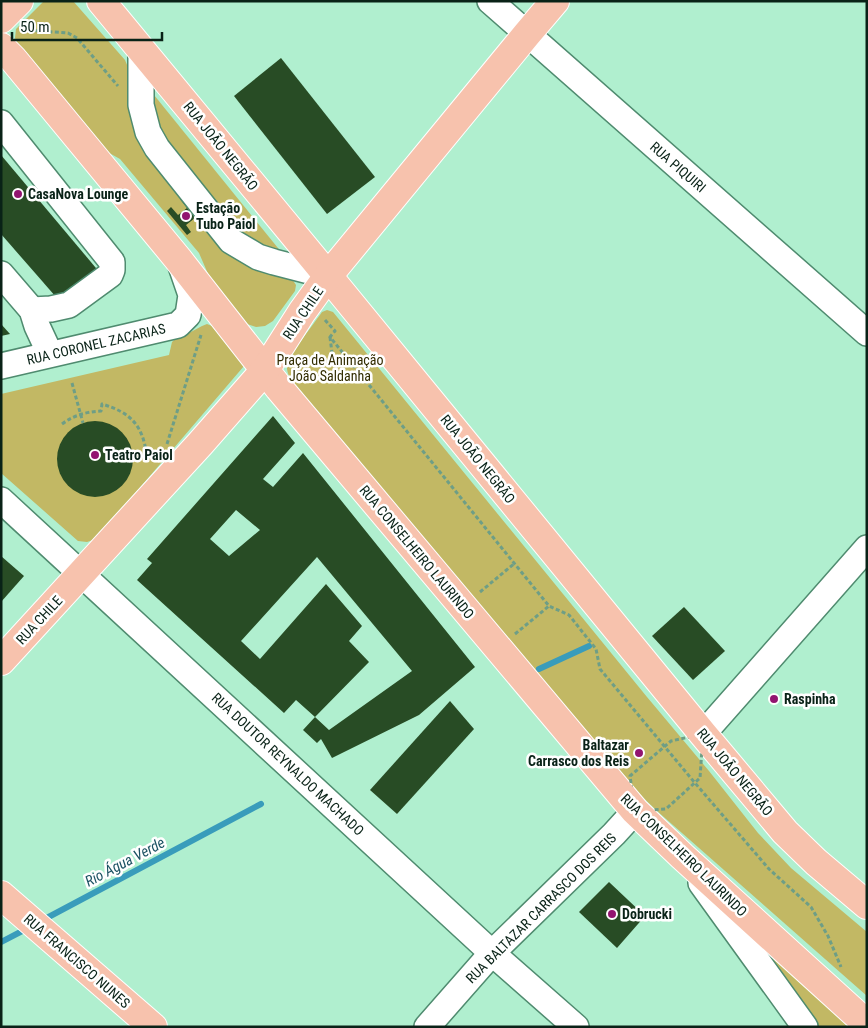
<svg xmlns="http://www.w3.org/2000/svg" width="868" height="1028" font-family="'Roboto Condensed',sans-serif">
	<rect width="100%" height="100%" fill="#b0efcf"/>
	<g fill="#c2b864">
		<polygon points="44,1 73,1 125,60 130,72 137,130 236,254 292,279 296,285 295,291 273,321 265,326 256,327 247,324 240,318 212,283 199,253 120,159 102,149 19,47 15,38 16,29"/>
		<polygon points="151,95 154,95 282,253 247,244 157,129"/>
		<path d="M327,310L333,312L647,697L709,771L758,833L791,868L867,932V996L657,811L629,784L579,731L296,387C292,382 288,376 287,369C287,356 314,324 322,312Z"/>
		<polygon points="207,324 212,326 244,366 96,539 87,542 78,541 1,473 1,394 169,355 172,342 175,339 189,333 202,326"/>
		<polygon points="750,933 860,1027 816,1027"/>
	</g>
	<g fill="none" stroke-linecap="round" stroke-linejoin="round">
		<g stroke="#399cbb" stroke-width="6">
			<polyline points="539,669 589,646"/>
			<polyline points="41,921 261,804"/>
			<polyline points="1,942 28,928"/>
		</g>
	</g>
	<g fill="#284c25" fill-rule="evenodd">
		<polygon points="281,58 375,177 327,214 234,96"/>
		<polygon points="1,155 101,274 63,305 1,234"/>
		<polygon points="183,196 204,221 200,224 195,218 186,225 191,232 187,235 167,211 171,207 178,215 187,208 180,199"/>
		<polygon points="1,324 10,334 1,336"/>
		<path d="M273,416L295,443L263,479L273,487L303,453L475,667L419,715L332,758L321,739L317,743L303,730L315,717L296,700L284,713L137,580L152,563L147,559ZM236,510L260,530L229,556L210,539ZM317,557L412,671L329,730L315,717L369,662L349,641L362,626L326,584L260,659L241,641Z"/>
		<circle cx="95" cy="459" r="38"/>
		<polygon points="1,556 24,576 1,602"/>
		<polygon points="684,607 725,651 693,680 652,636"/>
		<polygon points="450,701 474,729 397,814 370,790"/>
		<polygon points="609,882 645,916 617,948 579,912"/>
	</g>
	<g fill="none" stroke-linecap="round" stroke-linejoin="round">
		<g stroke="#4f8b6f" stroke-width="28">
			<g id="minor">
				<polyline points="490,1 867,333"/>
				<polyline points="141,49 141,105 148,132 157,148 231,241 258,257 274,262 328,276"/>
				<polyline points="1,123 112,262 112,270 110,275 69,305 51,309 32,310"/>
				<polyline points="1,274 32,310 37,326 50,354"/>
				<polyline points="1,366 178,325 188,315 191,295 181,266"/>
				<polyline points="1,500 492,953 576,1027"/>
				<polyline points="703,734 867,548"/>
				<polyline points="701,883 805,1027"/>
				<polyline points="427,1027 492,953 614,834 635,811"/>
			</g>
		</g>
		<g stroke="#fff" stroke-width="30">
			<g id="major">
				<polyline points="101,1 328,276 703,734 785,832 816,862 867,905"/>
				<polyline points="1,19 19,1"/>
				<polyline points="1,47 13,59 178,259 279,388 635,811 682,856 867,1024"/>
				<polyline points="1,661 200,444 265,370 302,312 328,276 527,34 555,1"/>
				<polyline points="1,895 153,1027"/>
			</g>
		</g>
		<g stroke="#6e9e86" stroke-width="3" stroke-dasharray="4 2.5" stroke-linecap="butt">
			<polyline points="23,32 26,30 68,33 77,38 118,86"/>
			<polyline points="325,320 335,331 330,337 549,606 569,615 596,649 600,669 695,783 769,869 811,907 828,936 841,967"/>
			<polyline points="330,337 333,361"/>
			<polyline points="72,383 83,423"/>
			<path d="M62,424C74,415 86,412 101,411L102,404C132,413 143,426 147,457"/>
			<polyline points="167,444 201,335"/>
			<polyline points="480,592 515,563"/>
			<polyline points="515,634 549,606"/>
			<polygon points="703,734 700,778 666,809 635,811 630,776 671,741"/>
		</g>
		<use href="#minor" stroke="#fff" stroke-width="25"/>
		<use href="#major" stroke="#f7c2ad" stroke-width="28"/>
	</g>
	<g fill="#921470" stroke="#fff" stroke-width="2">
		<circle cx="18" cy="194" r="5"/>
		<circle cx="186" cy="216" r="5"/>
		<circle cx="95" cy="455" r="5"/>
		<circle cx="774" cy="699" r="5"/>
		<circle cx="639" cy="753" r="5"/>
		<circle cx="612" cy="914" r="5"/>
	</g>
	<g text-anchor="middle" stroke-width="5" stroke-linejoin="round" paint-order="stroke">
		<g font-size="14" fill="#092217" stroke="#fff">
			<text transform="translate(221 146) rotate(51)" y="5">RUA JOÃO NEGRÃO</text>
			<text transform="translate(678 167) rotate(41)" y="5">RUA PIQUIRI</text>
			<text transform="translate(303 313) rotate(-56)" y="5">RUA CHILE</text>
			<text transform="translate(96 344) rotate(-13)" y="5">RUA CORONEL ZACARIAS</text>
			<text transform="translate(478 459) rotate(51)" y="5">RUA JOÃO NEGRÃO</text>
			<text transform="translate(417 552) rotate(50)" y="5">RUA CONSELHEIRO LAURINDO</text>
			<text transform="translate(39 620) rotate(-47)" y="5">RUA CHILE</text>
			<text transform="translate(288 764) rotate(43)" y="5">RUA DOUTOR REYNALDO MACHADO</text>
			<text transform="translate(735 772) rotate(50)" y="5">RUA JOÃO NEGRÃO</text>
			<text transform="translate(684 855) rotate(44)" y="5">RUA CONSELHEIRO LAURINDO</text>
			<text transform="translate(541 908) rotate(-45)" y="5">RUA BALTAZAR CARRASCO DOS REIS</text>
			<text transform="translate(77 961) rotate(41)" y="5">RUA FRANCISCO NUNES</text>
		</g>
		<g font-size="14" font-weight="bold" fill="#092217" stroke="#fff" text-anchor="start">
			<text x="28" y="199">CasaNova Lounge</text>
			<text x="196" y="213">Estação<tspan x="196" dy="16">Tubo Paiol</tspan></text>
			<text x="105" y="460">Teatro Paiol</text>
			<text x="784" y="704">Raspinha</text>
			<text x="629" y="750" text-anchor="end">Baltazar<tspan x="629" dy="16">Carrasco dos Reis</tspan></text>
			<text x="622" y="919">Dobrucki</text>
		</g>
		<g font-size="14" fill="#322c00" stroke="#fff">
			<text x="330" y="365">Praça de Animação<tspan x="330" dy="16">João Saldanha</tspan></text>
		</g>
		<g font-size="15" font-style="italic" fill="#1c5263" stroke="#fff">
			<text transform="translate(125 862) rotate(-28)" y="5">Rio Água Verde</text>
		</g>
	</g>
	<rect width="868" height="1028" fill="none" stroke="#092217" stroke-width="5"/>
	<path d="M12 32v8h150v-8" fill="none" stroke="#092217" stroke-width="2.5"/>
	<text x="20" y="32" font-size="15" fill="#092217" stroke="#ffffff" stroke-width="4" paint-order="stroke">50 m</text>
</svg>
